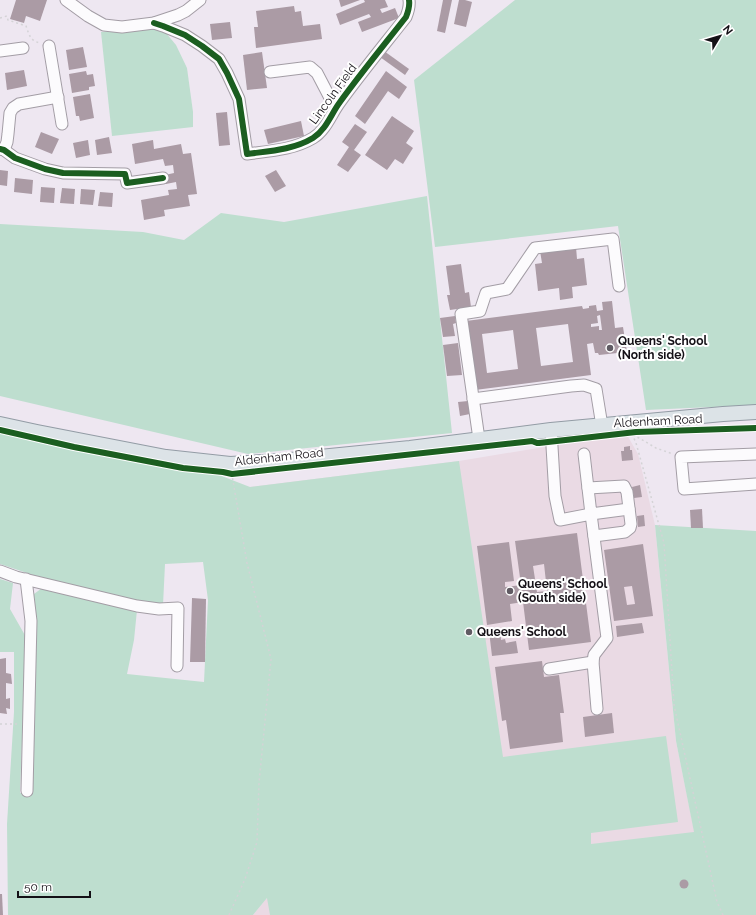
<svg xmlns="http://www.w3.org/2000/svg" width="756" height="915" font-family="Raleway,sans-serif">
	<rect width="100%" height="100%" fill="#eee7f1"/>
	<polygon fill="#eadae4" points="627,435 638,454 655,525 676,741 711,915 253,915 267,898 250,487 459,461 532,449"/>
	<g fill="#bedecf">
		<polygon points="515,0 756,0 756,405 646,410 618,226 435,247 414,80"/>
		<polygon points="161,27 176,45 187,68 193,112 193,127 112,136 101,32"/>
		<polygon points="427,196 452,433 248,454 0,396 0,224 143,232 184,240 221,213 284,222"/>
		<polygon points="0,433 96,455 219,475 250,487 459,461 503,757 666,736 678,822 591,833 591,844 694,832 676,741 655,525 756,531 756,915 270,915 267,898 253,915 8,915 7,824 14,712 14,652 0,652 0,579 13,583 10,609 26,637 20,793 30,791 32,605 34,594 42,588 137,610 134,640 127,674 204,682 208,600 203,562 165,564 163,605 139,603 97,593 39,577 0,564"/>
	</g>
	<g fill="#ab9ba5" fill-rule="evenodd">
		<polygon points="16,0 47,0 40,21 26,16 24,23 10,19"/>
		<polygon points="339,0 360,0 341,7"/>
		<polygon points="364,0 385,0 388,7 380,9 382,13 395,8 399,18 362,32 358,22 371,17 369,14 340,25 336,14 365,2"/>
		<polygon points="443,0 452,0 445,33 437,31"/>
		<polygon points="459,0 465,0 472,2 466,27 454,24"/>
		<polygon points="294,6 295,12 301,11 303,26 320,24 322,39 256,48 254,27 258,27 256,11"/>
		<polygon points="230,22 232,38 212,40 210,24"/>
		<polygon points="83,47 87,67 69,70 66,50"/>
		<polygon points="384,51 409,69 405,75 380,57"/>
		<polygon points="262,52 267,88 247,90 243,55"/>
		<polygon points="24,70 27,86 7,90 5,73"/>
		<polygon points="86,71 87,75 93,74 95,86 89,87 89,90 72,93 69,74"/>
		<polygon points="386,71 407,87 399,99 388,91 365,124 355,116"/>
		<polygon points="90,94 94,118 80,121 79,116 76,116 73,97"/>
		<polygon points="227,112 230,145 219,146 216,113"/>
		<polygon points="392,116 414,131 406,143 413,148 403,164 395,159 387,170 365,155"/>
		<polygon points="301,121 304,136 268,144 264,130"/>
		<polygon points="355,124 367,132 354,150 361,155 348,172 337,165 349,147 342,142"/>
		<polygon points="41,132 59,139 52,154 35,147"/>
		<polygon points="109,137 112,153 97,155 95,140"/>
		<polygon points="88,140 90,155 76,158 73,143"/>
		<polygon points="153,140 154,149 181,144 183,154 191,153 197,194 188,195 190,206 164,210 165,216 144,220 141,200 169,195 168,190 177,189 176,182 166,184 165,175 174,173 173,165 165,166 163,159 135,164 132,144"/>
		<polygon points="0,170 8,171 7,186 0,185"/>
		<polygon points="276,170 286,186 275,192 265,176"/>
		<polygon points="15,178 33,180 32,194 14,192"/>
		<polygon points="41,187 55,188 54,203 40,202"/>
		<polygon points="62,188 75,189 74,204 60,203"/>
		<polygon points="81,189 95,190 93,205 80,204"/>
		<polygon points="100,192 113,193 112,207 98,206"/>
		<polygon points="576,247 577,259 584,258 587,285 572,287 573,298 560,300 559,288 538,291 535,264 542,263 540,251"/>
		<polygon points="461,264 465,293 469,292 471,307 450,310 447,295 450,295 446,266"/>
		<path d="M612,301L615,328L623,327L627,352L599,355L598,353H595L593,343L587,344L591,375L475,390L466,321L582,306L583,309L589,308V306L596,305L597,311L603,310L602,302ZM600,315L602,330H599V326L591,327V324L598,323L597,316ZM568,324L573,362L541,366L536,328ZM513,330L518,369L487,373L482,334Z"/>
		<polygon points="455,316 456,323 453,324 455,336 443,337 440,318"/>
		<polygon points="458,343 462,375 447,376 443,345"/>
		<polygon points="468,401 470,414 460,416 458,402"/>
		<polygon points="630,446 630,450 632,450 633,460 622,461 621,451 624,451 624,447"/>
		<polygon points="640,485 642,497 634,498 632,487"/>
		<polygon points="702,509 703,528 691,528 690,510"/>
		<polygon points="644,515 645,526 638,527 637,516"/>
		<path d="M577,533L591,642L529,650L523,602L510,604L512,621L487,625L477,546L509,542L514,581L505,582V587L521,585L515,541ZM544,564L547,591L537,592L533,566Z"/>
		<path d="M643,544L653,616L614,621L604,550ZM632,586L635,604L627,605L624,587Z"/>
		<polygon points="192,598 206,599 205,662 190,662"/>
		<polygon points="642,623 644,633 617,637 616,626"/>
		<polygon points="500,629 501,640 505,639 506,643 516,641 518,653 492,656 489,631"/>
		<polygon points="6,658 6,673 11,674 12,684 6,683 6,699 10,698 10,709 6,708 7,714 0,713 0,659"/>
		<polygon points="542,661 544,677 559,675 564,713 560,713 563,742 510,749 506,720 502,721 495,667"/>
		<polygon points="612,713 614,733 585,737 583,717"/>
		<circle cx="684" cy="884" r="4.5"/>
		<polygon points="0,894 2,894 3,915 0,915"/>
	</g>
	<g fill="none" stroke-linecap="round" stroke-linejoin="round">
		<g stroke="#a39da5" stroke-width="13">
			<g id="minor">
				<polyline points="66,0 88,16 104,25 122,27 154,23 178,15 186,11 200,0"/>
				<path d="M154,23L163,26L185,35L202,46L219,59L227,73L239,99L247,154C269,151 293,150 313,138C326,130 331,114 340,102C361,73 384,45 406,17C408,12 410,6 409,0"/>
				<polyline points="49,46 62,124"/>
				<polyline points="0,51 23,48"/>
				<polyline points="270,72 310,67 317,73 329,96 339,102"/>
				<polyline points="0,149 4,150 15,158 45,169 63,173 125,174 127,183 163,178"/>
				<polyline points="4,150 7,142 8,134 10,113 13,108 19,104 58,97"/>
				<polyline points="473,399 571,386 584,385 596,389 602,426"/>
				<polyline points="551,430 555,496 560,520 591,514 607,638 594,655 593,662 597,709"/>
				<polyline points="479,439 461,314 480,311 486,293 507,289 535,248 613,239 619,286"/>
				<polyline points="584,454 591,514 629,509"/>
				<polyline points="756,454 681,457 684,489 756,484"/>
				<polyline points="588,488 624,486 627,492 631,524 630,528 625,532 594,536"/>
				<polyline points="0,571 16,577 137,606 159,609 178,608 177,666"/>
				<polyline points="26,579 31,621 27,791"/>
				<polyline points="549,669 593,662"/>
			</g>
		</g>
		<g stroke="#939ca5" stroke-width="16">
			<polyline id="major" points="0,424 37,432 166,457 230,464 280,461 410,448 551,430 723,414 756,412"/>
		</g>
		<g stroke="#d4d3d6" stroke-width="1.5" stroke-dasharray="2 3" stroke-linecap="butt">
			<path d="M0,18L7,16L8,20L26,26C29,34 30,41 40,43"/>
			<polyline points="632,434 636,443 664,543 674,705 717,902 723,915"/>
			<polyline points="633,435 639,438 656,448 673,454"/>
			<polyline points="0,724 18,724"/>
			<polyline points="229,915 245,879 257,842 259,783 271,659 247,563 232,475"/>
		</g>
		<use href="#minor" stroke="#fcfbfd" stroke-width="11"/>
		<use href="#major" stroke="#dce3e7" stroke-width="14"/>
		<g stroke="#fff" stroke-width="8">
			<g id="cycleway">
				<path d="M154,23L163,26L185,35L202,46L219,59L227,73L239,99L247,154C269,151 293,150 313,138C326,130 331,114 340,102C361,73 384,45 406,17C408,12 410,6 409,0"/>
				<polyline points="0,149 4,150 15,158 45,169 63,173 125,174 127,183 163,178"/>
				<polyline points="0,430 74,447 183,468 223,472 232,474 524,442 532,441 537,443 539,443 636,432 756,428"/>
			</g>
		</g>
		<use href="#cycleway" stroke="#1b5e20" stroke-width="6"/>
	</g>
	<g fill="#605b63" stroke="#fff" stroke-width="1.5">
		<circle cx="610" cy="348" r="4"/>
		<circle cx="510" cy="591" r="4"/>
		<circle cx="469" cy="632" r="4"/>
	</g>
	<g text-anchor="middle" stroke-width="4" stroke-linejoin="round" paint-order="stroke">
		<g font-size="12" fill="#141016" stroke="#fff">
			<text transform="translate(333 94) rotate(-54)" y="4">Lincoln Field</text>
			<text transform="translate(658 421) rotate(-3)" y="4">Aldenham Road</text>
			<text transform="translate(279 457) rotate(-6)" y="4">Aldenham Road</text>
		</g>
		<g font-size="12" font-weight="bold" fill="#141016" stroke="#fff" text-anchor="start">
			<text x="618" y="345">Queens' School<tspan x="618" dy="14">(North side)</tspan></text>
			<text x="518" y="588">Queens' School<tspan x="518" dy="14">(South side)</tspan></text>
			<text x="477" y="636">Queens' School</text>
		</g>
	</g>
	<g transform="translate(720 36) rotate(52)" stroke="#ffffff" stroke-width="3" paint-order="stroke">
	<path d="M0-3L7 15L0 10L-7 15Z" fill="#141016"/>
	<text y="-6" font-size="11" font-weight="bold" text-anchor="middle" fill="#141016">N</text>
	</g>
	<path d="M18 891v6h72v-6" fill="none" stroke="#141016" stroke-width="2"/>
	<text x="24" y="891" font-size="12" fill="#141016" stroke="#ffffff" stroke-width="3" paint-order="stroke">50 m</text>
</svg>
